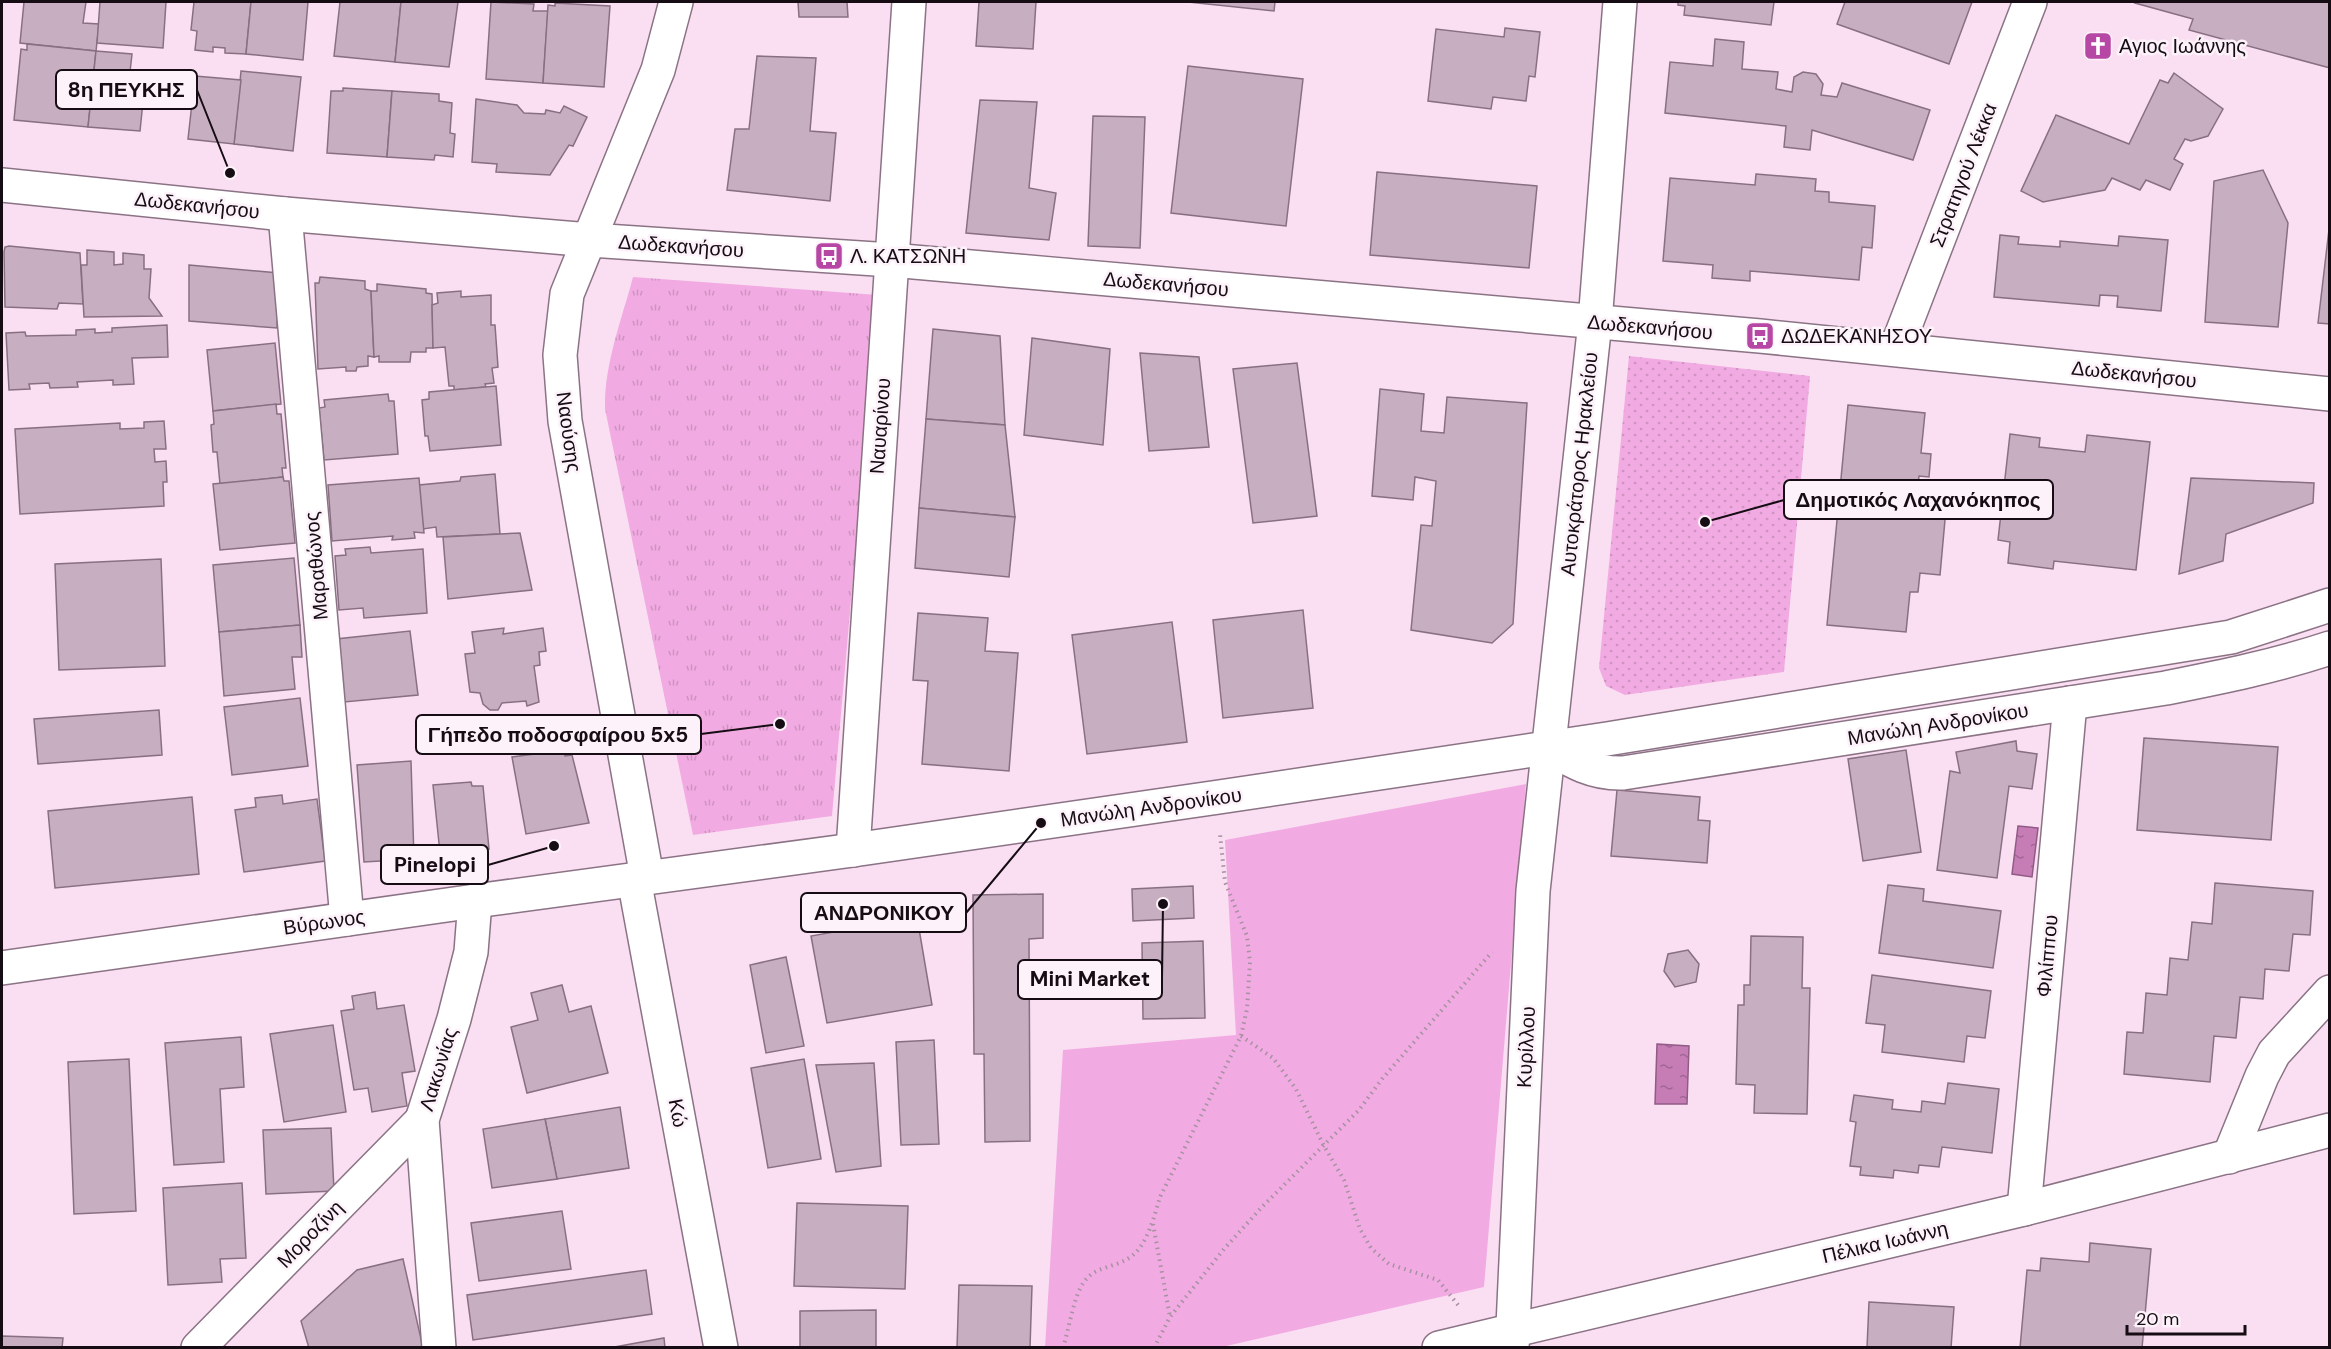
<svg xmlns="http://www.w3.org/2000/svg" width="2331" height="1349" font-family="'DM Sans',sans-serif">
	<defs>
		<pattern id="park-tufts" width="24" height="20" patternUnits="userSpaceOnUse" patternTransform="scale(1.5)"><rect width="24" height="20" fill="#f2abe2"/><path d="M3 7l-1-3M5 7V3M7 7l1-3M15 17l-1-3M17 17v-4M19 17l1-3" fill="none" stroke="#cf92c1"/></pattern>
		<pattern id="garden-dots" width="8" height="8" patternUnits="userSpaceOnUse" patternTransform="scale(1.5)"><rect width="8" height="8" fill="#f2abe2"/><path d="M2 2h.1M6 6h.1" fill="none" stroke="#cf92c1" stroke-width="1.8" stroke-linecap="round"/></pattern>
		<pattern id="water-ripples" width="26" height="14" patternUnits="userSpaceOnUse" patternTransform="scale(1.5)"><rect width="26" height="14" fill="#c67db6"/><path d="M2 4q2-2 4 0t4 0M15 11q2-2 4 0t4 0" fill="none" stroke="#a06593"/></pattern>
	</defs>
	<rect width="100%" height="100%" fill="#fadff3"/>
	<polygon fill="#f2abe2" points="1526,784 1484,1287 1222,1347 1045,1348 1063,1050 1236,1035 1225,840"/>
	<path fill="url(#park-tufts)" d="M633,277L878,295L832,816L693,835L605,409C604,364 622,319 633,277Z"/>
	<polygon fill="url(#garden-dots)" points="1629,356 1810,376 1784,672 1625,695 1606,686 1599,668"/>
	<g fill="url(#water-ripples)" stroke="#915b85" stroke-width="1.5">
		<polygon points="2018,826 2038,828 2032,877 2012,874"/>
		<polygon points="1657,1044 1689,1046 1687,1104 1655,1104"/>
	</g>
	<g fill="#c8aec1" stroke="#887082" stroke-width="1.5">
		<polygon points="24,2 86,2 83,23 99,24 96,51 20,43"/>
		<polygon points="100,2 166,2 163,48 97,43"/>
		<polygon points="194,2 251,2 246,54 225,53 225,48 213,47 213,52 195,50 197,31 191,30"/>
		<polygon points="251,2 308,2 303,60 246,54"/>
		<polygon points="340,2 401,2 395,62 334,56"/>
		<polygon points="401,2 458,2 449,67 395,62"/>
		<polygon points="491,2 534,4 533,11 548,11 543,83 486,79"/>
		<polygon points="783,2 847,2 848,17 799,17 798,2"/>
		<polygon points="979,2 1036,2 1033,49 976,46"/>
		<polygon points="1188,2 1275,2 1274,11"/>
		<polygon points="1678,2 1774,2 1771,25 1684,15 1685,6 1678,5"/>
		<polygon points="1845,2 1972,2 1949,64 1837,24"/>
		<polygon points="2136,2 2330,2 2330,68 2189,30 2193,19 2135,3"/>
		<polygon points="555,3 610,6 604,87 543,83 548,5 555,6"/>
		<polygon points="1505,28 1540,32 1535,77 1529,76 1526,101 1493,97 1491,109 1428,101 1436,29 1504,37"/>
		<polygon points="1715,39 1744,42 1742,69 1778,72 1776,89 1792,92 1794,77 1803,72 1816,74 1823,84 1821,95 1837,97 1842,83 1930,110 1913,160 1812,130 1810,150 1784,147 1786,126 1665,113 1670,62 1713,66"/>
		<polygon points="27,44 96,51 88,127 14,120 21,49 27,50"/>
		<polygon points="96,51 132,54 130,72 139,73 137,91 144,92 140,131 88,127"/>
		<polygon points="757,56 816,58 810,131 836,133 830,201 727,190 735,129 749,129"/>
		<polygon points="1188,66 1303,79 1286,226 1171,213"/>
		<polygon points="241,71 301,77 293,151 234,144"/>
		<polygon points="2174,73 2223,109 2208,136 2191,141 2185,139 2174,159 2183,164 2170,190 2146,180 2140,190 2112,178 2105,190 2043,202 2021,191 2056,115 2129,144 2160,80 2168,83"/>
		<polygon points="195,76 241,80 234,144 188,139"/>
		<polygon points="343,88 392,91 387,157 327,153 331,91 343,91"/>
		<polygon points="392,91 439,94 439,101 452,103 450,133 455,134 453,157 435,155 434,160 387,157"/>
		<polygon points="476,99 517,105 524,113 545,114 546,110 560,113 564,106 587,117 573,146 569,145 550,175 496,172 497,164 472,162"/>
		<polygon points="980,100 1037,102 1029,188 1056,193 1049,240 966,233"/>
		<polygon points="1093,116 1145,117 1140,248 1088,246"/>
		<polygon points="2263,170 2288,223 2278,327 2205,322 2214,181"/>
		<polygon points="1377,172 1537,186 1529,268 1370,255"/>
		<polygon points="1756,174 1816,179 1815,191 1829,192 1829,202 1875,206 1872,248 1862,247 1859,280 1750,271 1750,281 1712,278 1713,265 1663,261 1670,178 1755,185"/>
		<polygon points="2330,221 2330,324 2318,323"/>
		<polygon points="2000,235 2019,237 2018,244 2060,247 2060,241 2118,246 2119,236 2168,240 2161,311 2117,307 2118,296 2100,295 2099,306 1994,297"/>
		<polygon points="9,246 80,253 83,304 59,303 57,309 5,307 4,252 5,247"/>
		<polygon points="87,250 114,252 114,265 123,264 123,253 144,255 144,269 151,269 149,298 162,316 84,317 81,265 87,265"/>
		<polygon points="189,265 279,273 277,328 189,321"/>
		<polygon points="320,277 365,281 365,289 371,291 374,357 368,356 368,366 357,367 356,371 346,371 346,367 318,369 315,283 319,283"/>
		<polygon points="377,284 426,289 426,293 432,294 433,348 426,348 426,352 411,352 410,362 379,362 379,356 374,357 371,291 377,291"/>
		<polygon points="461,291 461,297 491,295 491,325 495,325 498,367 492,368 494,383 485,384 486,387 454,390 454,386 449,386 445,347 433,348 432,305 438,303 437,293"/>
		<polygon points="167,325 168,357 132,358 134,384 113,385 113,380 77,382 78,387 50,388 49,383 29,384 30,389 9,390 6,333 25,332 26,336 76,335 76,330 95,329 95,333 112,332 112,328"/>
		<polygon points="933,329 1000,336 1005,425 926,419"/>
		<polygon points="1032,338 1110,349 1103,445 1024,435"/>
		<polygon points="275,343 281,404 213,411 207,350"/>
		<polygon points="1140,353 1199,357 1209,447 1149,451"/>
		<polygon points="1297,363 1317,516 1253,523 1233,369"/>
		<polygon points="496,386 501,445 430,451 428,436 425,436 422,400 429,399 429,392"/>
		<polygon points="1380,389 1424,394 1421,431 1444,433 1447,397 1527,403 1513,624 1492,643 1411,630 1421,525 1432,526 1436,481 1415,477 1413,500 1372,496"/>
		<polygon points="388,394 389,401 394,401 398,454 324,460 319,408 325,407 324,400"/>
		<polygon points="276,404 277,414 281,414 286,468 282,468 283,477 220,484 217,452 213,452 211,425 214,424 213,411"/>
		<polygon points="1848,405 1925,413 1921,453 1931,454 1929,477 1919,476 1917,495 1947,498 1940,575 1920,573 1918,592 1910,592 1906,632 1827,625"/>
		<polygon points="926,419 1005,425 1015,517 919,508"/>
		<polygon points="164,421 166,449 154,449 155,462 166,461 167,482 163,482 164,506 20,514 15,429 120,423 120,429 144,428 144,422"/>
		<polygon points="2010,434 2040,438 2039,447 2085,452 2087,435 2150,442 2136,570 2054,561 2053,569 2008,563 2010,542 1998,540"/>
		<polygon points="495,474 500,534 437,537 436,527 423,529 419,485 460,481 461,477"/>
		<polygon points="283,477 284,481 289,481 295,543 220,550 213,484"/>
		<polygon points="419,478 424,533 414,532 415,538 392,540 393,536 332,541 328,485"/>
		<polygon points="2191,478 2314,483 2313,503 2226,534 2223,561 2179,574"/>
		<polygon points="919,508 1015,517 1009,577 915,568"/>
		<polygon points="520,533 532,590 448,599 443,537"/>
		<polygon points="370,547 371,553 423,549 427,613 364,618 363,608 339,610 335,556 346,555 345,549"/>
		<polygon points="294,558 300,625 219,632 213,565"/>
		<polygon points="161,559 165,666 59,670 55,564"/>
		<polygon points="1303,610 1313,708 1223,718 1213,620"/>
		<polygon points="918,613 988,618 985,651 1018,653 1009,771 922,764 928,681 913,680"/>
		<polygon points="1172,622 1187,742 1087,754 1072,635"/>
		<polygon points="300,625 302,657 292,657 295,689 224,696 219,632"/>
		<polygon points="504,628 503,634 543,628 546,651 539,652 540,665 534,666 539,702 527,706 526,701 502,703 498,710 490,710 483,704 480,693 470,692 465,654 475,653 472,632"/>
		<polygon points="410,631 418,695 344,702 336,639"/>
		<polygon points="300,698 308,766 232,775 224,707"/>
		<polygon points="159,710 162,755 38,764 34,719"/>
		<polygon points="2144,738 2278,747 2271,840 2137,830"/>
		<polygon points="2016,741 2017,751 2037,754 2032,789 2009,786 1997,878 1937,870 1950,771 1960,773 1956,752"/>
		<polygon points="565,750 565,756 572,755 589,823 526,834 512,757"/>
		<polygon points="1906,750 1921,852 1863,861 1848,759"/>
		<polygon points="411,761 414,859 364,862 357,765"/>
		<polygon points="471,782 472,786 483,786 489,849 440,853 433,785"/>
		<polygon points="1617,790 1700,797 1698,820 1710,821 1707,863 1611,856"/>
		<polygon points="282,795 283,804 317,799 325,861 244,872 235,810 256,807 255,798"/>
		<polygon points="192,797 199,874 55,888 48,811"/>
		<polygon points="2215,883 2313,891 2310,935 2293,934 2289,971 2265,969 2263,999 2240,997 2236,1038 2214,1036 2210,1082 2124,1074 2127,1032 2143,1033 2146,993 2167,995 2170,958 2188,960 2192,922 2212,924"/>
		<polygon points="1888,885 1924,889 1923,901 2001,911 1993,968 1879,953"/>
		<polygon points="1193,886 1194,918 1133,921 1132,889"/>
		<polygon points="1043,894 1043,938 1029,939 1030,1141 985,1142 984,1054 974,1054 973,895"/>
		<polygon points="917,917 932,1005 827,1023 811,936"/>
		<polygon points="1751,936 1803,937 1802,988 1810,988 1807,1114 1754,1113 1755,1085 1736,1084 1738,1005 1744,1005 1744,985 1750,985"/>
		<polygon points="1203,941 1205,1018 1143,1019 1142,943"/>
		<polygon points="1688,950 1699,964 1696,982 1675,987 1664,971 1668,954"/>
		<polygon points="786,957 804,1046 766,1053 750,965"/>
		<polygon points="1872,975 1991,991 1985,1038 1967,1036 1964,1062 1882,1052 1885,1025 1866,1023"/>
		<polygon points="562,985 569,1012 591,1006 608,1073 527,1093 511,1027 538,1020 531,993"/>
		<polygon points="375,992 377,1009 404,1005 415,1071 402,1073 407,1106 372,1112 368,1088 354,1090 341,1011 354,1009 352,996"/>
		<polygon points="333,1025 346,1112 284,1122 270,1034"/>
		<polygon points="241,1037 244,1087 220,1089 224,1162 174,1165 165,1043"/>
		<polygon points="934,1040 939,1144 901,1145 896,1042"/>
		<polygon points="129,1059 136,1211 74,1214 68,1062"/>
		<polygon points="804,1059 821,1159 768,1168 751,1068"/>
		<polygon points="874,1063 881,1166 836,1172 816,1065"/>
		<polygon points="1948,1083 1999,1089 1992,1153 1942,1147 1939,1167 1919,1165 1918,1173 1894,1170 1893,1178 1860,1175 1861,1167 1850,1166 1856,1122 1850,1121 1854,1095 1893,1100 1892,1109 1921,1112 1922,1101 1945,1104"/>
		<polygon points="620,1107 629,1168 557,1179 545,1119"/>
		<polygon points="545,1119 557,1179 492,1188 483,1129"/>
		<polygon points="331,1128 334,1191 266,1194 263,1130"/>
		<polygon points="242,1183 246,1258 220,1259 222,1282 168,1285 163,1188"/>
		<polygon points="797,1203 908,1206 905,1289 794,1286"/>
		<polygon points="562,1211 571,1269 479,1281 471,1223"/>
		<polygon points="2090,1243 2151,1249 2142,1348 2020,1348 2027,1270 2040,1271 2041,1258 2089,1262"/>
		<polygon points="403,1259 423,1348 309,1348 301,1321 357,1270"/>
		<polygon points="646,1270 652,1314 473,1340 467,1295"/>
		<polygon points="959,1285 1032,1286 1030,1348 957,1348"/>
		<polygon points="1869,1302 1954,1307 1951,1348 1867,1348"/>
		<polygon points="876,1310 876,1348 800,1348 800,1311"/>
		<polygon points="2,1336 63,1338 62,1348 2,1348"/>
		<polygon points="664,1338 665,1348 609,1348"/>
	</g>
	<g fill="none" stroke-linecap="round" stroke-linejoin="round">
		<g stroke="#8b7385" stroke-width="36">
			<g id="street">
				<polyline points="2,185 285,214 590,240 891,260 1760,336 2330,394"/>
				<polyline points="285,214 347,919"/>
				<polyline points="1896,349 2030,2"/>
				<path d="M1548,747C1573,762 1593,774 1623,773L2166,688C2221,677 2276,666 2330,648"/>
				<polyline points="853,850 909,2"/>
				<polyline points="647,877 565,421 560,355 567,294 658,70 676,2"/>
				<polyline points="634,879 721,1348"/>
				<polyline points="2229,1157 2262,1076 2274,1053 2330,992"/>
				<polyline points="2024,1209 2070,703"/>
				<polyline points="198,1348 422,1120"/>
				<polyline points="439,1348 422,1120 454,1019 471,952 475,901"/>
				<polyline points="1439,1348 2024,1209 2330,1130"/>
				<polyline points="1512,1348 1533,891 1595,322 1620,2"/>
			</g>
		</g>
		<g stroke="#8b7385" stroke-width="36">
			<polyline id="secondary" points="2,968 475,901 853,850 1219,797 1607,739 2231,637 2330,605"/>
		</g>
		<g stroke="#a591a0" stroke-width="4" stroke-dasharray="1.5 4.5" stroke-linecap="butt">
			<polyline points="1241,1036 1273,1058 1296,1089 1324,1146 1344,1180 1360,1229 1371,1248 1389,1264 1438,1280 1458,1305"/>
			<polyline points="1153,1224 1170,1317"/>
			<path d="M1063,1348C1069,1329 1074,1295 1084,1282C1095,1266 1114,1268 1129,1258C1147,1247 1154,1217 1160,1197L1241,1036L1247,1009L1250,962L1247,936L1225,882L1220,834"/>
			<polyline points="1154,1348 1170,1317 1224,1249 1261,1208 1359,1110 1382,1079 1492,952"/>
		</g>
		<use href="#street" stroke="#fff" stroke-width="33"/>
		<use href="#secondary" stroke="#fff" stroke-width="33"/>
	</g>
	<defs>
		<g id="church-square" transform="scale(1.5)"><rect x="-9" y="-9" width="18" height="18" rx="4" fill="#b747a4" stroke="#fdf2fa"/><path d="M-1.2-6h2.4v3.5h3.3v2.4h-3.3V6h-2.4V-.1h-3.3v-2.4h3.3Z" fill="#fff"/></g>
		<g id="bus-square" transform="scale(1.5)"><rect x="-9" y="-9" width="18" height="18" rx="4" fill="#b747a4" stroke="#fdf2fa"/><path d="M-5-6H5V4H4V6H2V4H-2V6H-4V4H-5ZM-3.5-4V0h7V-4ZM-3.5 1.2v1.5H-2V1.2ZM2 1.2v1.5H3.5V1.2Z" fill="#fff"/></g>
	</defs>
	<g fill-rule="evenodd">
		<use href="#church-square" x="2098" y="46"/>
		<use href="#bus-square" x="829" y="256"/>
		<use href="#bus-square" x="1760" y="336"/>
	</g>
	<g text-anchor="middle" stroke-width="5" stroke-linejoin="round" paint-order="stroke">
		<g font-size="20" fill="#150d13" stroke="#fdf2fa" text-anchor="start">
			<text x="2119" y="53">Αγιος Ιωάννης</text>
			<text x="850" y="263">Λ. ΚΑΤΣΩΝΗ</text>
			<text x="1781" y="343">ΔΩΔΕΚΑΝΗΣΟΥ</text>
		</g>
		<g font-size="20" fill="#150d13" stroke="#fdf2fa">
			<text transform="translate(1963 175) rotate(-69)" y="7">Στρατηγού Λέκκα</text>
			<text transform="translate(197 205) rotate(6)" y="7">Δωδεκανήσου</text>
			<text transform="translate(681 246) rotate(4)" y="7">Δωδεκανήσου</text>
			<text transform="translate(1166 284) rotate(5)" y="7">Δωδεκανήσου</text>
			<text transform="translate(1650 327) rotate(5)" y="7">Δωδεκανήσου</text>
			<text transform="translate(2134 374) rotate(6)" y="7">Δωδεκανήσου</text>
			<text transform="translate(880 426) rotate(-86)" y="7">Ναυαρίνου</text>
			<text transform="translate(569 432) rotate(82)" y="7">Ναούσης</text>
			<text transform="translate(1579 464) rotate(-84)" y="7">Αυτοκράτορος Ηρακλείου</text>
			<text transform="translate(316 566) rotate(-95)" y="7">Μαραθώνος</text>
			<text transform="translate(1938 724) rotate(-9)" y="7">Μανώλη Ανδρονίκου</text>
			<text transform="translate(1151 807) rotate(-8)" y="7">Μανώλη Ανδρονίκου</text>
			<text transform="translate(324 922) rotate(-8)" y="7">Βύρωνος</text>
			<text transform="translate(2047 956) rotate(-85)" y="7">Φιλίππου</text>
			<text transform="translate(1526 1047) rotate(-87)" y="7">Κυρίλλου</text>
			<text transform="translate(438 1069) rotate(-73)" y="7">Λακωνίας</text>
			<text transform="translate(678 1113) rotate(79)" y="7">Κώ</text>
			<text transform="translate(310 1234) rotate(-46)" y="7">Μοροζίνη</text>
			<text transform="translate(1885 1242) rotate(-13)" y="7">Πέλικα Ιωάννη</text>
		</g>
	</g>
	<path fill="none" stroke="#150d13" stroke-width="2" d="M230 173L197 90M1705 522L1784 500M780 724L701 734M554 846L488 865M1041 823L966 913M1163 904L1162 979"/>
	<g fill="#150d13" stroke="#fdf2fa" stroke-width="2">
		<circle cx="230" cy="173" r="6"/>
		<circle cx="1705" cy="522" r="6"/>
		<circle cx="780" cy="724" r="6"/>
		<circle cx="554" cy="846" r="6"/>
		<circle cx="1041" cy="823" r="6"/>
		<circle cx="1163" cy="904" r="6"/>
	</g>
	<g fill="#fdf2fa" stroke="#150d13" stroke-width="2">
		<rect x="56" y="70" width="141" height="39" rx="6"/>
		<rect x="1784" y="480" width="269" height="39" rx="6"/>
		<rect x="416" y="715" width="285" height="39" rx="6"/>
		<rect x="381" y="845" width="107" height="39" rx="6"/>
		<rect x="801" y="893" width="165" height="39" rx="6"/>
		<rect x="1018" y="960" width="144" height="39" rx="6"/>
	</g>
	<g font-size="21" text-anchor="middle" font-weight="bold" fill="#150d13">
		<text x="126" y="97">8η ΠΕΥΚΗΣ</text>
		<text x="1918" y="507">Δημοτικός Λαχανόκηπος</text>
		<text x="558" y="742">Γήπεδο ποδοσφαίρου 5x5</text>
		<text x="435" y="872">Pinelopi</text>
		<text x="884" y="920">ΑΝΔΡΟΝΙΚΟΥ</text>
		<text x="1090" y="986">Mini Market</text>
	</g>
	<rect width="2331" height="1349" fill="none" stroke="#150d13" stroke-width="6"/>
	<path d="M2127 1325v9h118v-9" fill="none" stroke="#150d13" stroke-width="3"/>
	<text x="2136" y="1325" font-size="18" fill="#150d13" stroke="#fdf2fa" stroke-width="4.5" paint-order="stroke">20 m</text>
</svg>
